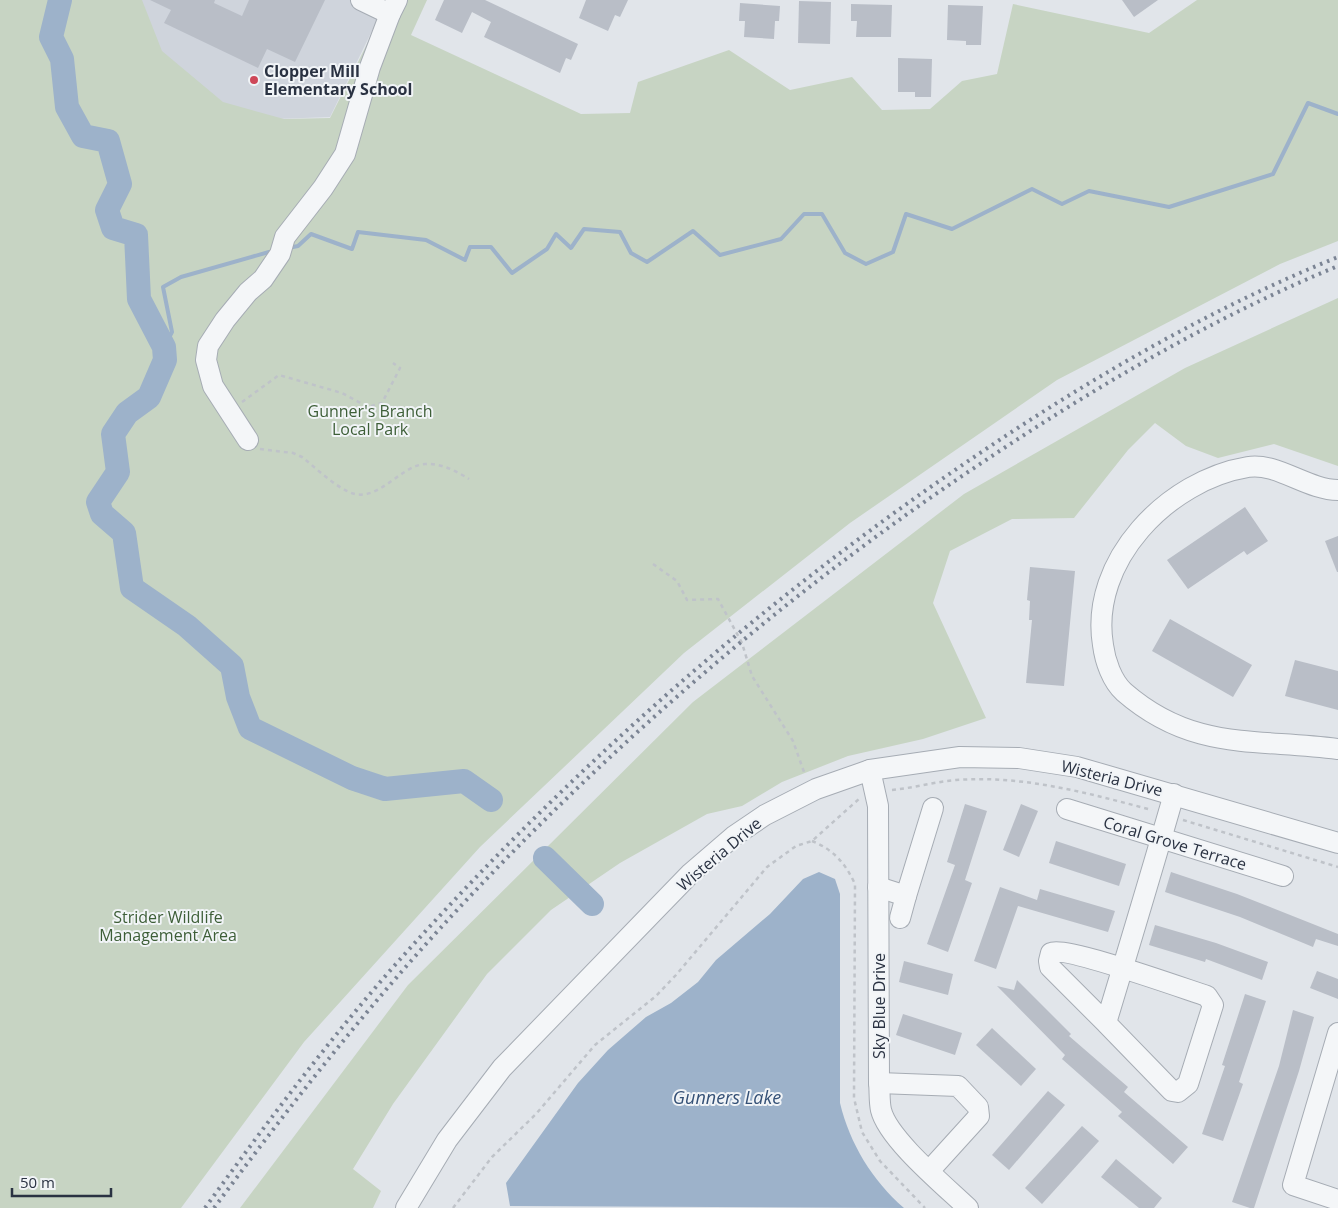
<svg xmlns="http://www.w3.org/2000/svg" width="1338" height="1208" font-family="'Open Sans',sans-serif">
	<rect width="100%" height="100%" fill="#e1e5ea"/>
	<polygon fill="#cfd4dc" points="105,0 387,0 330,117 196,122"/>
	<g fill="#c7d4c3">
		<polygon points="0,0 142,0 162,51 223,102 284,119 330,118 389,0 427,0 411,35 581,114 630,113 638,82 729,50 790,90 852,77 882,110 930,109 962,81 997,74 1013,4 1149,33 1197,0 1338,0 1338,241 1280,264 1057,380 850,523 684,653 480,847 304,1042 181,1208 0,1208"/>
		<polygon points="1338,298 1338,466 1274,444 1218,458 1186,446 1155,423 1128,450 1074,518 1012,519 950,551 933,603 986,718 923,739 848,756 782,782 742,806 707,814 620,863 551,910 487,974 393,1104 353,1169 381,1191 373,1208 240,1208 408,985 693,702 964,494 1185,368"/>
	</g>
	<path fill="#9db2ca" d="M819,872L835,879L840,894V1103C850,1144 872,1180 904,1208L510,1206L506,1183L578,1083L608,1050L646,1017L671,1003L698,982L716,960L770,914L803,879Z"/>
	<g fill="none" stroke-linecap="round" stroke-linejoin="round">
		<g stroke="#9db2ca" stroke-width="4">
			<polyline points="293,247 298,246 311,234 352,249 358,232 426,240 465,260 470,247 491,247 512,273 547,249 556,234 571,248 584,229 620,232 631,253 647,262 693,231 720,255 781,239 804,214 822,214 845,253 866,264 893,252 906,214 952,229 1032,189 1062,204 1089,191 1169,207 1273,174 1308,103 1338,114"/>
			<polyline points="164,347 172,332 163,287 181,277 269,252"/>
		</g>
		<g stroke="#9db2ca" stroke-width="24">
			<polyline points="60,0 51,37 62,59 67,107 83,136 108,141 120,184 107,210 113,228 136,235 139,299 164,347 165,360 149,397 127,413 113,434 118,472 98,502 102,514 124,533 132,588 187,626 232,666 238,697 250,728 352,778 385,789 464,781 491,800"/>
			<polyline points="545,858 592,904"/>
		</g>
	</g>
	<g fill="#b9bec7">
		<polygon points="150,0 215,0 214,3 242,16 249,0 325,0 295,62 267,49 258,68 164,23 171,10"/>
		<polygon points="444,0 485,0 578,44 571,60 566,58 560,73 484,37 491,22 472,12 462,33 435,20"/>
		<polygon points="586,0 628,0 620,17 615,15 608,31 579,18"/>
		<polygon points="1122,0 1158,0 1134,17"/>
		<polygon points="799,1 831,2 830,44 798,43"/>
		<polygon points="740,3 780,6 779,21 775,21 774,39 744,37 745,21 739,21"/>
		<polygon points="851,4 892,5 891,37 856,37 857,21 851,21"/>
		<polygon points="948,5 983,6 981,45 966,45 966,41 947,40"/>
		<polygon points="898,58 932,59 931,97 915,97 915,92 898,92"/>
		<polygon points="1245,507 1268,541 1247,555 1244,551 1188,589 1167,560"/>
		<polygon points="1338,536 1338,572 1337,572 1325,541"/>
		<polygon points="1030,567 1075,571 1064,686 1026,683 1032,620 1029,620 1030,601 1027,600"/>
		<polygon points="1170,619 1252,665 1233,697 1152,651"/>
		<polygon points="1295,660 1338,671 1338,710 1285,696"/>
		<polygon points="965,804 987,811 965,880 972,883 948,952 927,944 955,865 947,862"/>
		<polygon points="1021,804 1038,811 1019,857 1003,850"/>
		<polygon points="1056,841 1126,864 1119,886 1049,863"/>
		<polygon points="1171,872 1237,894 1338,934 1338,946 1316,939 1313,947 1240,917 1165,892"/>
		<polygon points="1000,887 1037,900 1040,889 1115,911 1108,932 1018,906 996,969 974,961"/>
		<polygon points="1155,925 1216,943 1268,962 1262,980 1206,959 1205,962 1149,945"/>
		<polygon points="904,961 953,974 948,995 899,982"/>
		<polygon points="1317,971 1338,979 1338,999 1310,988"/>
		<polygon points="1017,980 1071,1034 1069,1036 1128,1087 1124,1092 1188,1147 1173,1164 1118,1116 1122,1112 1062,1059 1065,1055 997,986 1014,990"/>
		<polygon points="1245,994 1266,1001 1239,1082 1243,1084 1223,1141 1202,1134 1225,1066 1222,1065"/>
		<polygon points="1293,1010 1314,1017 1299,1071 1254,1208 1250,1208 1232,1202 1279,1066"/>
		<polygon points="903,1014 962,1033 955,1055 896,1035"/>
		<polygon points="992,1028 1036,1069 1021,1086 976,1045"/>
		<polygon points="1048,1091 1065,1105 1009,1170 992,1155"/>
		<polygon points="1082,1126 1099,1141 1042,1204 1025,1188"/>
		<polygon points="1116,1159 1162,1198 1154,1208 1139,1208 1101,1177"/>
	</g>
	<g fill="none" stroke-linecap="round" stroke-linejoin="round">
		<g stroke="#a6acb4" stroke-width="22">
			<g id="minor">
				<polyline points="361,0 390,14 397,0"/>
				<polyline points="248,440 213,386 206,360 208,346 225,320 248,292 263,279 280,254 285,237 323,188 345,154 370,67 390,14"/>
				<path d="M1338,490C1308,490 1276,462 1248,467C1168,480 1089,561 1103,645C1105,661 1112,681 1124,692C1193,752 1256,738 1338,749"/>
				<path d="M870,770L878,806L879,1083C880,1091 879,1101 881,1110C888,1139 945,1186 968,1208"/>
				<polyline points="1067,809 1283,876"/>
				<polyline points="878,887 906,896 933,808"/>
				<polyline points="900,918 906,896"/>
				<path d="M1106,1023L1050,967L1049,961L1051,953C1066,946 1185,989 1207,996L1213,1005L1188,1084L1178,1092L1172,1091L1106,1023C1129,947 1152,871 1174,794"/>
				<polyline points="1338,1033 1293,1185 1338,1200"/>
				<polyline points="879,1083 958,1086 978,1107 979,1116 930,1170"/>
				<polyline points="406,1208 447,1140 502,1068 691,873 734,836 765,815 816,789 870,770 960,757 1019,758 1077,767 1338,843"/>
			</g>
		</g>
		<g stroke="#bfc3c9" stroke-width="2.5" stroke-dasharray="4 4" stroke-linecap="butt">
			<polyline points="242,402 279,375 342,393 368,407 382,403 400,368 393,363"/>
			<path d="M260,449L293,453L302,457C317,469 332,484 349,492C377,505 399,466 425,464C441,463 456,471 469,479"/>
			<polyline points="653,564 677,581 687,600 718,599 742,643 752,676 793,741 804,772"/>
			<path d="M892,790C913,788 934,782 956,780C1024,775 1087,793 1152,810"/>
			<polyline points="1183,820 1338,867"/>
			<path d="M812,841C834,850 845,863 855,884L854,1098L862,1132L880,1161L925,1208"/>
			<polyline points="453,1208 492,1157 536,1114 595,1045 656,996 676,975 767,867 796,846 812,841 860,798"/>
		</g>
		<use href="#minor" stroke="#f4f6f8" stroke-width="20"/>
		<g stroke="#7b8494" stroke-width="4" stroke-dasharray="2.5 5" stroke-linecap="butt">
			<path d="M205,1208C265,1125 327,1042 395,965C555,785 735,624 932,486C1059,397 1194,315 1338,257"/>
			<path d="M214,1208C291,1104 371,1002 459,908C616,740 794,587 986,460C1097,386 1214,317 1338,266"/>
		</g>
	</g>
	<circle fill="#ce4759" stroke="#f1f4f7" stroke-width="2" cx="254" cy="80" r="5"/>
	<g text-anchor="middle" stroke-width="4" stroke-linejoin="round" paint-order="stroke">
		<g font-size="16" font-weight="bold" fill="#2a3242" stroke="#f1f4f7" text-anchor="start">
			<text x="264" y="77">Clopper Mill<tspan x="264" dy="18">Elementary School</tspan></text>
		</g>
		<g font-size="16" fill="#3d5e37" stroke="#f1f4f7">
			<text x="370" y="417">Gunner's Branch<tspan x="370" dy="18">Local Park</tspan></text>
			<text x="168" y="923">Strider Wildlife<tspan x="168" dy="18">Management Area</tspan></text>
		</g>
		<g font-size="16" fill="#2a3242" stroke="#f1f4f7">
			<text transform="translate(1112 778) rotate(14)" y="6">Wisteria Drive</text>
			<text transform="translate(1175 843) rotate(17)" y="6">Coral Grove Terrace</text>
			<text transform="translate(719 854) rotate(-40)" y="6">Wisteria Drive</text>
			<text transform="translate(879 1006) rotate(-90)" y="6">Sky Blue Drive</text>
		</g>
		<g font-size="18" font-style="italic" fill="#345076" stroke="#f1f4f7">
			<text x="727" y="1104">Gunners Lake</text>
		</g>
	</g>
	<path d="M12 1188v8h99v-8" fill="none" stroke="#2a3242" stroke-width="2.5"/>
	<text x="20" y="1188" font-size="15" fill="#2a3242" stroke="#f1f4f7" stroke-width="4" paint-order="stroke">50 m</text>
</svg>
